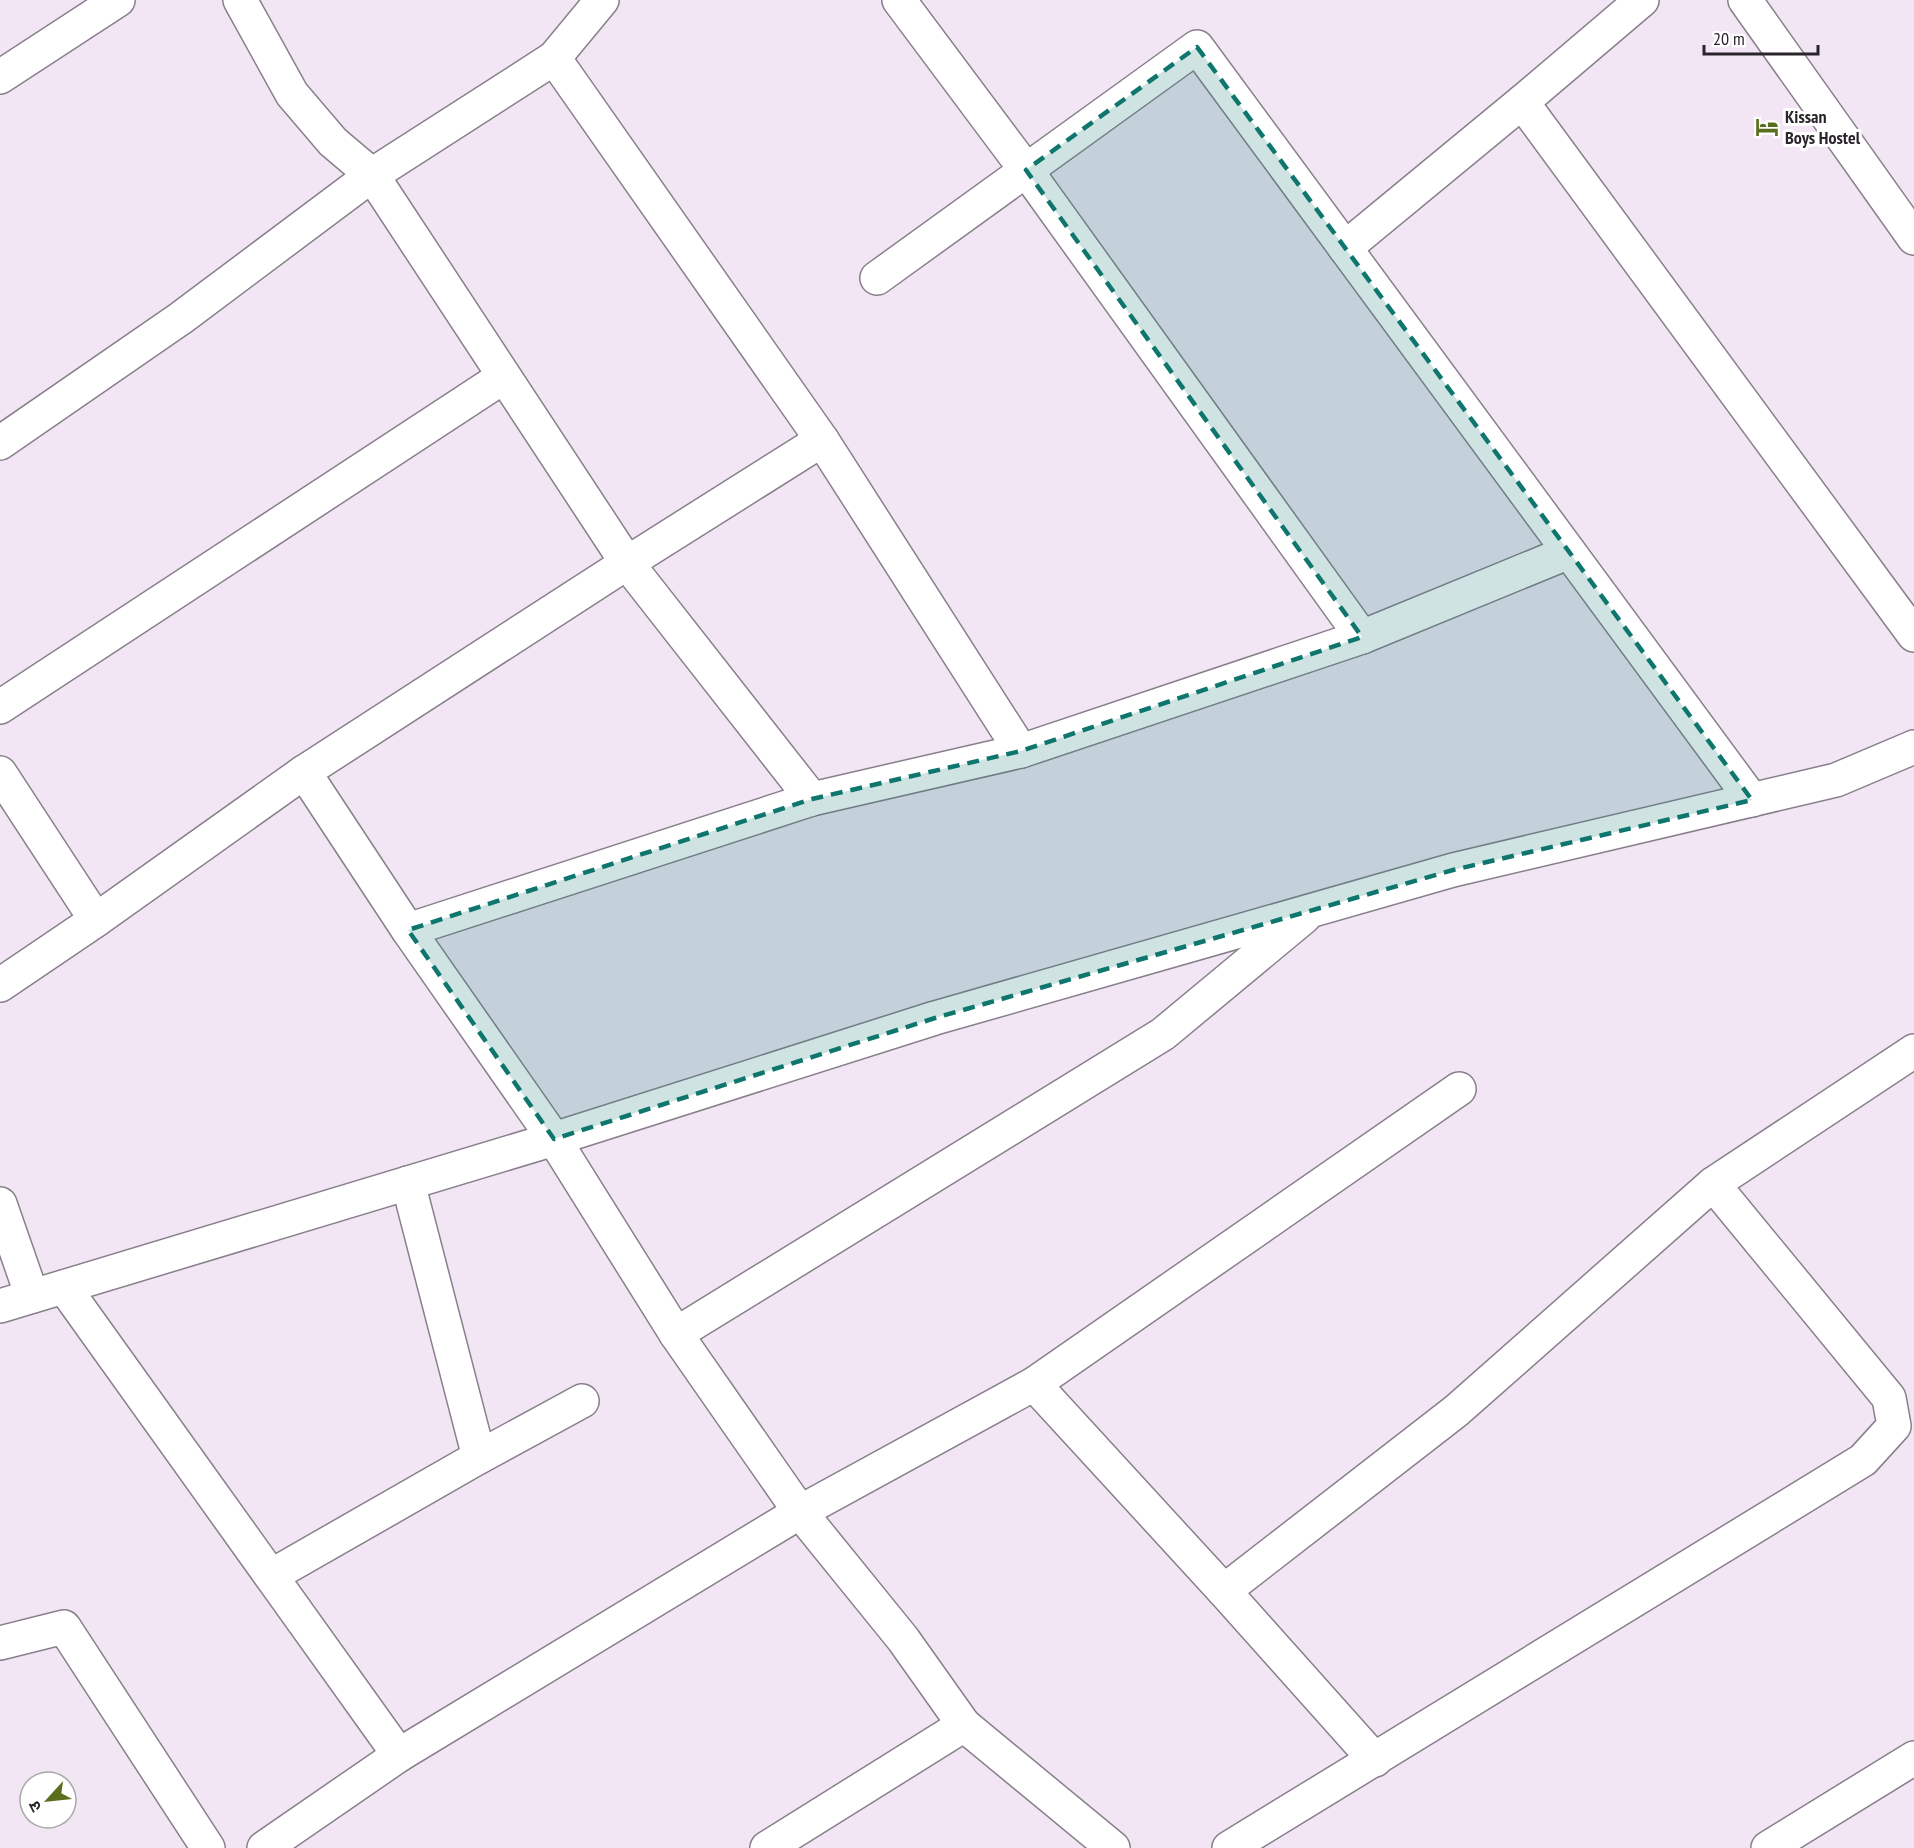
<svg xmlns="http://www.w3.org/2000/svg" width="1914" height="1848" font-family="'PT Sans Narrow','Noto Sans Devanagari',sans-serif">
	<rect width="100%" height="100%" fill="#f2e6f5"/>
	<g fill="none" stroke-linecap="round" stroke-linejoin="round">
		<g stroke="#897f8c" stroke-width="36">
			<g id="minor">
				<polyline points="240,0 292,94 333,142 372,175 627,563 812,799"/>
				<polyline points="899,0 1026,170 1362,637"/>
				<polyline points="1642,0 1522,102 1914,635"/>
				<polyline points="1745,0 1914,238"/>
				<polyline points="554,58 602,0"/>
				<polyline points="0,77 118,0"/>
				<polyline points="1345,248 1522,102"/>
				<polyline points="877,278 1197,47 1752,800"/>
				<polyline points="0,443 181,318 372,175 554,58 822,440 1021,751"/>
				<polyline points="0,707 503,377"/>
				<polyline points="304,772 627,563 822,440"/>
				<polyline points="0,773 96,920"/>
				<polyline points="408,930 812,799 1021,751 1362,637 1569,552"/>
				<polyline points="0,985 96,920 304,772 408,930 554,1139 676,1334 800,1512 903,1639 964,1725 1113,1848"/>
				<polyline points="1713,1184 1914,1051"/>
				<polyline points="0,1204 32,1296"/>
				<polyline points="64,1287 399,1755"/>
				<polyline points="0,1306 554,1139 935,1018 1453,870 1836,780 1914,747"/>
				<polyline points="676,1334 1163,1034 1304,917"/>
				<polyline points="1034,1384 1459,1089"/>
				<polyline points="479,1457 582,1401"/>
				<polyline points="271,1576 479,1457 408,1183"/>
				<polyline points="1224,1591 1375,1760"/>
				<polyline points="0,1643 64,1627 208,1848"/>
				<polyline points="264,1848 399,1755 800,1512 1034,1384 1224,1591 1456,1411 1713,1184 1889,1398 1894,1426 1863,1460 1229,1848"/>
				<polyline points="767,1848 964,1725"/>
				<polyline points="1768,1848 1914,1758"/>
			</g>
		</g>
		<use href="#minor" stroke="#fff" stroke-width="33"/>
	</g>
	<path fill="#0f766e" fill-opacity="0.2" stroke="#0f766e" stroke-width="4.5" stroke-dasharray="12 8" stroke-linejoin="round" d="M1197,47L1752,800L1453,870L935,1018L554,1139L408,930L812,799L1021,751L1362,637L1026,170Z"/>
	<defs>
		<g id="hotel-bare" transform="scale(1.8)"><path d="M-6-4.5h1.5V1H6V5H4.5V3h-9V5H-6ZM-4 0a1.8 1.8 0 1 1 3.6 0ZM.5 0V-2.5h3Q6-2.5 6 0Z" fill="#5a6e1d" stroke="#fff" stroke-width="2.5" paint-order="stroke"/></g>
	</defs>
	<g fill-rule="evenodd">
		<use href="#hotel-bare" x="1767" y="127"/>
	</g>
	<g text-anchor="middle" stroke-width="6" stroke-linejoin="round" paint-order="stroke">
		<g font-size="18" font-weight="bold" fill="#29252a" stroke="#fff" text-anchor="start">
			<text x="1785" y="123">Kissan<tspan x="1785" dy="21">Boys Hostel</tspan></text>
		</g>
	</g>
	<g transform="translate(48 1800) rotate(243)"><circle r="28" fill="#ffffff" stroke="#a9a8aa" stroke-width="1.5"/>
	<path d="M0-4.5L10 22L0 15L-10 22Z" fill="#5a6e1d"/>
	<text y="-9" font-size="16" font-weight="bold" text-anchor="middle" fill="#29252a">उ</text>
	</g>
	<path d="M1704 45v9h114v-9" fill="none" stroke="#29252a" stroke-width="3"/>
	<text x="1713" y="45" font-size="18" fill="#29252a" stroke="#ffffff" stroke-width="4.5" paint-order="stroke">20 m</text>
</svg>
